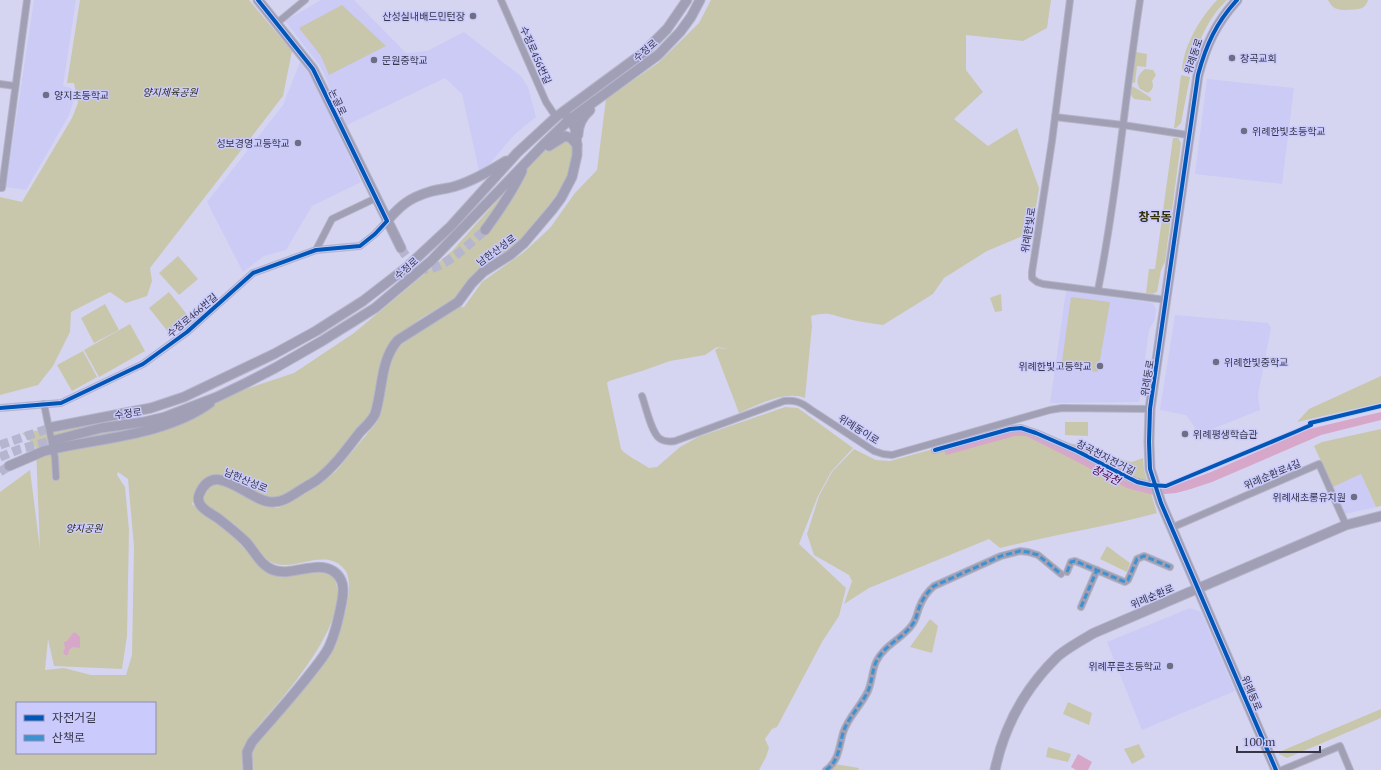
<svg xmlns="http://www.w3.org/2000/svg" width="1381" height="770" font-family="'PT Serif','Noto Sans KR',serif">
	<rect width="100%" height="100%" fill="#d5d5f1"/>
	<g fill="#cbcbf6">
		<polygon points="34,0 76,0 63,86 71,88 73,103 69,115 26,190 6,187"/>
		<polygon points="321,0 354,0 406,53 427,51 464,32 521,76 528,87 536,117 515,134 480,175 462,94 445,78 347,125 320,66 285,21"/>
		<polygon points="300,62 311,76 361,182 312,206 286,250 264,256 243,272 207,202 283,105"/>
		<polygon points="1207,79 1294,88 1282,184 1195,174"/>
		<polygon points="1066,291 1153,303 1156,309 1155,319 1149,330 1139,402 1050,403"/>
		<polygon points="1175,315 1268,323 1271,328 1258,395 1260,410 1200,434 1186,415 1160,410"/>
		<polygon points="1361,474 1376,507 1345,514 1333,487"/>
		<polygon points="1190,608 1201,612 1235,691 1142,730 1107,642"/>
	</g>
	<g fill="#c9c7ab" fill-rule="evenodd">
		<polygon points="80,0 249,0 292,51 283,96 150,268 152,281 147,296 126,303 110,292 71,312 70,332 53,366 38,385 0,395 0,197 22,202 72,118 78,103 74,83 67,83"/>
		<path d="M711,0H1051L1047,28L1023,41L966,35V70L983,92L954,119L988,146L1017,128L1039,188L1032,232L987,251L944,278L933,294L883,325C872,323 860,322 848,319C832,315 829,311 811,316L812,326L805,398C786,390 757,405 739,413L715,350L718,348L728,349L717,347L705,355L670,361L642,371L609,381L607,383L621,449C625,455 642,463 649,468L657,467L680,447L698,437L785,407L798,408L853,448L831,472L818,496L799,544L846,588L839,616L822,642L777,727L772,729L765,739L769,748L766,757L759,770H254C253,763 251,756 253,749C257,739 268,733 274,724C287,706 299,687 312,669C321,655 331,642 339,628C346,616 354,582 345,570C327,547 298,570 276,564C262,560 254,542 244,533C239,529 235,524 230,521C220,514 208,510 201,500C203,493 205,488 212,485C224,480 261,506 278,508L319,485L336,471L377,422L381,409L389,366L397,348L427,326L457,307H464L482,282L524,252L550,228L575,193L597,170L606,99L658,63L699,23Z"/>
		<path d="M1217,0H1227C1207,19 1197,44 1191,70L1189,72L1182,70C1184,45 1200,18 1217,0Z"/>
		<path d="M1328,0H1368C1365,11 1356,9 1347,10C1344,10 1340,10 1337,9C1333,8 1330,4 1328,0Z"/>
		<polygon points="342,5 386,46 329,75 321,56 299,28"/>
		<polygon points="1136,52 1147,54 1146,67 1137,66 1135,83 1132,82"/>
		<path d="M1145,69L1153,70L1156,75L1152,81C1154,86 1153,90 1148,93L1140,89C1135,81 1138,74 1145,69Z"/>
		<polygon points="1181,75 1190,77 1181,123 1176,128 1174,128"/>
		<path d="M1131,86C1135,87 1147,95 1151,98V101L1134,99L1130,94Z"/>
		<path d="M569,137L574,148L572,165L564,184L548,207L535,226L518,245L503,254L476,275L458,300H451L420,319L391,341L382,359L374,402L370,414L329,464L313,478L275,499L268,498L224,477L215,475L209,476L202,480L192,504L232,535L266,573L278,575L323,570L334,574C335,581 338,588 338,595C337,629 300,677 278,703C267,716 253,730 245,746C241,753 242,762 243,770H0V492L30,470L40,549L36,448L22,433L128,415L126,427L165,416L294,373L354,333L452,251L535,158L558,138ZM118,472L128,479L134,547L132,655L126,675H91L64,668L45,670L48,639L54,666L122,669L127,636L129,530L125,487L117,475ZM17,703H155V753H17Z"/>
		<polygon points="1173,138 1178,138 1181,143 1165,262 1161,270 1157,292 1152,294 1146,293 1149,269 1155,269"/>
		<polygon points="178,256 198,279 179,295 159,273"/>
		<polygon points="169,292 189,317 169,333 149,308"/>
		<polygon points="1001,294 1002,311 995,312 990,298 992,297"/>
		<polygon points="1071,297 1110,302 1098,372 1061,368"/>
		<polygon points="105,304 119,330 94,343 81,318"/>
		<polygon points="130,324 145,351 99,377 84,350"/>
		<polygon points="83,351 97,377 72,391 57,365"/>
		<polygon points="1381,376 1381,403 1297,422 1309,409"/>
		<polygon points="1065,422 1088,422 1088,436 1065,435"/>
		<path d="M1012,427L1060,443L1093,445V451L1096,453L1132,462L1143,458L1144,470L1157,513C1105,527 1052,535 1000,548L989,539L869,588L844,604L852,581L849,575L814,555L807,534L819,496L832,472L854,449L876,460L890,461Z"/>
		<polygon points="1381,429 1381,506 1376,507 1361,474 1333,487 1314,446 1322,442"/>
		<polygon points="1107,546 1130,563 1127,572 1100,559"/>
		<polygon points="930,619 938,626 932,653 910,647"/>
		<polygon points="1068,702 1092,713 1089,725 1063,714"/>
		<polygon points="1381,709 1381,718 1287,758 1279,754 1279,752"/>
		<polygon points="1139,744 1145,757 1132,764 1124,749"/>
		<polygon points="1048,747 1071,754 1068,762 1046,757"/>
		<polygon points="835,764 859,768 858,770 830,770"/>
	</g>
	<g fill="#d7a7ca">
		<polygon points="1381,412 1381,420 1321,435 1212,482 1191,489 1176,493 1154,495 1127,488 1066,456 1026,436 1015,436 946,455 944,450 1012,432 1017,431 1027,432 1076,453 1122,480 1150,489 1167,488 1211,472 1309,429"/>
		<polygon points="75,632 80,637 80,647 79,648 73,647 69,650 68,655 65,655 63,653 65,648 64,642 67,641 73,633"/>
		<polygon points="1078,754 1092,762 1088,770 1076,770 1071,767"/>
	</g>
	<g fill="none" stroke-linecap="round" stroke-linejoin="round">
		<g stroke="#b5b5cf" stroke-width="9" stroke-dasharray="9 4.5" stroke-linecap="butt">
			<path d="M401,248C406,257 412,266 423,269C440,273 473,241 485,230"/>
			<polyline points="0,445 53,427"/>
			<polyline points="0,457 20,449 55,440"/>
			<polyline points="0,472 9,466"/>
		</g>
		<g stroke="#b4b4c9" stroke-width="8">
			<g id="street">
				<polyline points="501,0 546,102 556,117"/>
				<polyline points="1070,0 1052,141 1032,272 1032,278 1037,282 1043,284 1167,300"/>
				<polyline points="277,23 305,0"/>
				<polyline points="0,84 15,86"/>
				<polyline points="1055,117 1123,125 1188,135"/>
				<polyline points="0,188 2,188 27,0"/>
				<polyline points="316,250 332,219 376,198"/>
				<path d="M1098,290C1117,194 1125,97 1140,0"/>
				<path d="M642,396C646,407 651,431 659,438C664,442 669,442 675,441L784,401C795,400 801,402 810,409L874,451L883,454L892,455L1050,410L1062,408L1150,409"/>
				<polyline points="44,404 55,458 56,477"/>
				<polyline points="0,408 61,403 143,364 187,332 253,273 316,250 360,246 375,234 387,221"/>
				<polyline points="935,450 1010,429 1021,428 1036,433 1077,451 1137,482 1150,485"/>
				<polyline points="1171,528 1319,464 1346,525"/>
				<polyline points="1067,572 1071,562 1075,561 1125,582 1128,580 1137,559 1144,556 1170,567"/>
				<polyline points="1081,607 1097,570"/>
				<path d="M826,770C839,761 839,747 843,733C848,717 861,706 868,691C872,682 872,671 876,662C884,645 902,639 912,625C916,620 917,614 919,608C922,600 927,592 934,586L1001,556L1020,551L1028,552L1038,555L1061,574"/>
				<polyline points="1282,770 1340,746 1350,770"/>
			</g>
		</g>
		<g stroke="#b4b4c9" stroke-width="11">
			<g id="secondary">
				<polyline points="258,0 313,69 401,248"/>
				<path d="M1237,0C1216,23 1206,45 1198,75L1150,409L1149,442L1150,469L1161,503L1276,770"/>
				<path d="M578,135C578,125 582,117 590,110"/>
				<polyline points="549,146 565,136 571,138 577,145"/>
				<path d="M387,221C400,206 409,198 429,192C438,189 447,189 456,186C475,180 490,171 506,161"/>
				<path d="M485,230C499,211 512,192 522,171"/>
				<polyline points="53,427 151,408 184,397 274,354 316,331 363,301 407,267 451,226 517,153 556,117 643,53 667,29 687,0"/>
				<polyline points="55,440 101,428 144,422 165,417 217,397 246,383 275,368 322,341 375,308 431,261 544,144 569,120 658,55 680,32 691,17 700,0"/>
				<path d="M9,466L44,451L53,449C103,438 168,434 210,403"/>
				<path d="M248,770L247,752L252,742C271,720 291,698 309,675C316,666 324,657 329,647C336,632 339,617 342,601C344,589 344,578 333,571C317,560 291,577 273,570C260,565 254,550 245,541C237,533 228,526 219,519C211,513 195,507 199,495C214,457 248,501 271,502C282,503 291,496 299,491C305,487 311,484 317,480C334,467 347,449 360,432C365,427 372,421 375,414C383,389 380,360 398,340L458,302L472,283L483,272L510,255L524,243L552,210L561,198L572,177L577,155V145L575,128L564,112"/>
				<path d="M995,770C1004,726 1026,687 1058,656C1069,647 1082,640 1094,633L1346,525L1381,516"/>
			</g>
		</g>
		<use href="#street" stroke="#a09fb4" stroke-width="6"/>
		<use href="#secondary" stroke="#a09fb6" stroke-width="9"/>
		<g stroke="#3d92d2" stroke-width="3" stroke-dasharray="6 3" stroke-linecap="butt">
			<polyline points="1067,572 1071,562 1075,561 1125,582 1128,580 1137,559 1144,556 1170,567"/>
			<polyline points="1081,607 1097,570"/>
			<path d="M826,770C839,761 839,747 843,733C848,717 861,706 868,691C872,682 872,671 876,662C884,645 902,639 912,625C916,620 917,614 919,608C922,600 927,592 934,586L1001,556L1020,551L1028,552L1038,555L1061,574"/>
		</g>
		<g stroke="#cacafc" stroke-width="6">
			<g id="cycleway">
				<path d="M1237,0C1216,23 1206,45 1198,75L1150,409L1149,442L1150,469L1161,503L1276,770"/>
				<polyline points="0,408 61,403 143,364 187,332 253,273 316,250 360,246 375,234 387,221 313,69 258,0"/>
				<polyline points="935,450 1010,429 1021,428 1036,433 1077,451 1137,482 1150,485 1166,486 1295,432 1311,425 1310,423 1381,406"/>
			</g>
		</g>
		<use href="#cycleway" stroke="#0057b8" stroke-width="4"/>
	</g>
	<g fill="#6d6d83" stroke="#cacafc" stroke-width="1.5">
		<circle cx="473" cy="16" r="4"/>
		<circle cx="1232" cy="58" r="4"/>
		<circle cx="374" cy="60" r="4"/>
		<circle cx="46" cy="95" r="4"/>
		<circle cx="1244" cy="131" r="4"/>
		<circle cx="298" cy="143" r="4"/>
		<circle cx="1216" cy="362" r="4"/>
		<circle cx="1100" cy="366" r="4"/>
		<circle cx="1185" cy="434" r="4"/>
		<circle cx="1354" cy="497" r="4"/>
		<circle cx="1170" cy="666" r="4"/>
	</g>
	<g text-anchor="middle" stroke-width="3" stroke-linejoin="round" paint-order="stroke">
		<g font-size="10" fill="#353548" stroke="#cacafc" text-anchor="start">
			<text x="465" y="20" text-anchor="end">산성실내배드민턴장</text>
			<text x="1240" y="62">창곡교회</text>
			<text x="382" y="64">문원중학교</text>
			<text x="54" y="99">양지초등학교</text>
			<text x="1252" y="135">위례한빛초등학교</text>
			<text x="290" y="147" text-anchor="end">성보경영고등학교</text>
			<text x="1224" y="366">위례한빛중학교</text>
			<text x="1092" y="370" text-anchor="end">위례한빛고등학교</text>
			<text x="1193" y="438">위례평생학습관</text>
			<text x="1346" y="501" text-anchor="end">위례새초롱유치원</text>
			<text x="1162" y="670" text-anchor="end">위례푸른초등학교</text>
		</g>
		<g font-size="10" fill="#353548" stroke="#cacafc">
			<text transform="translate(645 50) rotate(-40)" y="4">수정로</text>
			<text transform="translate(536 55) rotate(66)" y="4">수정로456번길</text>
			<text transform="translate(1193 56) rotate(-72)" y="4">위례동로</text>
			<text transform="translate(338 102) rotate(64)" y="4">논골로</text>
			<text transform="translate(1028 230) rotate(-81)" y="4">위례한빛로</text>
			<text transform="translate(496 250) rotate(-36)" y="4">남한산성로</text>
			<text transform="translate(406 268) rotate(-41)" y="4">수정로</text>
			<text transform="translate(192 315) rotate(-40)" y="4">수정로466번길</text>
			<text transform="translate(1147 378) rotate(-81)" y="4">위례동로</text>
			<text transform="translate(128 413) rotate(-7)" y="4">수정로</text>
			<text transform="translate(859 429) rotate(32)" y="4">위례동이로</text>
			<text transform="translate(1106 457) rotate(27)" y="4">창곡천자전거길</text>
			<text transform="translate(1272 474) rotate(-23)" y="4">위례순환로4길</text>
			<text transform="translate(246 480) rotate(23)" y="4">남한산성로</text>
			<text transform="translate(1152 596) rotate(-23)" y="4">위례순환로</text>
			<text transform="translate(1252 693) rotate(67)" y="4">위례동로</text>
		</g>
		<g font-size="10" font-style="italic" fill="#302e0c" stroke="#cacafc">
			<text x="170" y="96">양지체육공원</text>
			<text x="84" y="532">양지공원</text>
		</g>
		<g font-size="11" font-style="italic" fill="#520039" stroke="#cacafc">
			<text transform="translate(1106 475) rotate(27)" y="4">창곡천</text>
		</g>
		<g font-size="12" font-weight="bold" fill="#333005" stroke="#cacafc">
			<text x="1155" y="221">창곡동</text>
		</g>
	</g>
	<rect x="16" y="702" width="140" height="52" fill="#cacafc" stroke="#8e8eb4"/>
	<rect x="24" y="715" width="20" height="6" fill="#0057b8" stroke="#8e8eb4"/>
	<text x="52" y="722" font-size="12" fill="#353548">자전거길</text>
	<rect x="24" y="735" width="20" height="6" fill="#3d92d2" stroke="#8e8eb4"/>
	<text x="52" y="742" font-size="12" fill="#353548">산책로</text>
	<path d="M1237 746v6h83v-6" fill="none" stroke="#353548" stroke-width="2"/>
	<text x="1243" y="746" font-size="12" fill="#353548" stroke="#cacafc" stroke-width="3" paint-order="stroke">100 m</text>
</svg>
